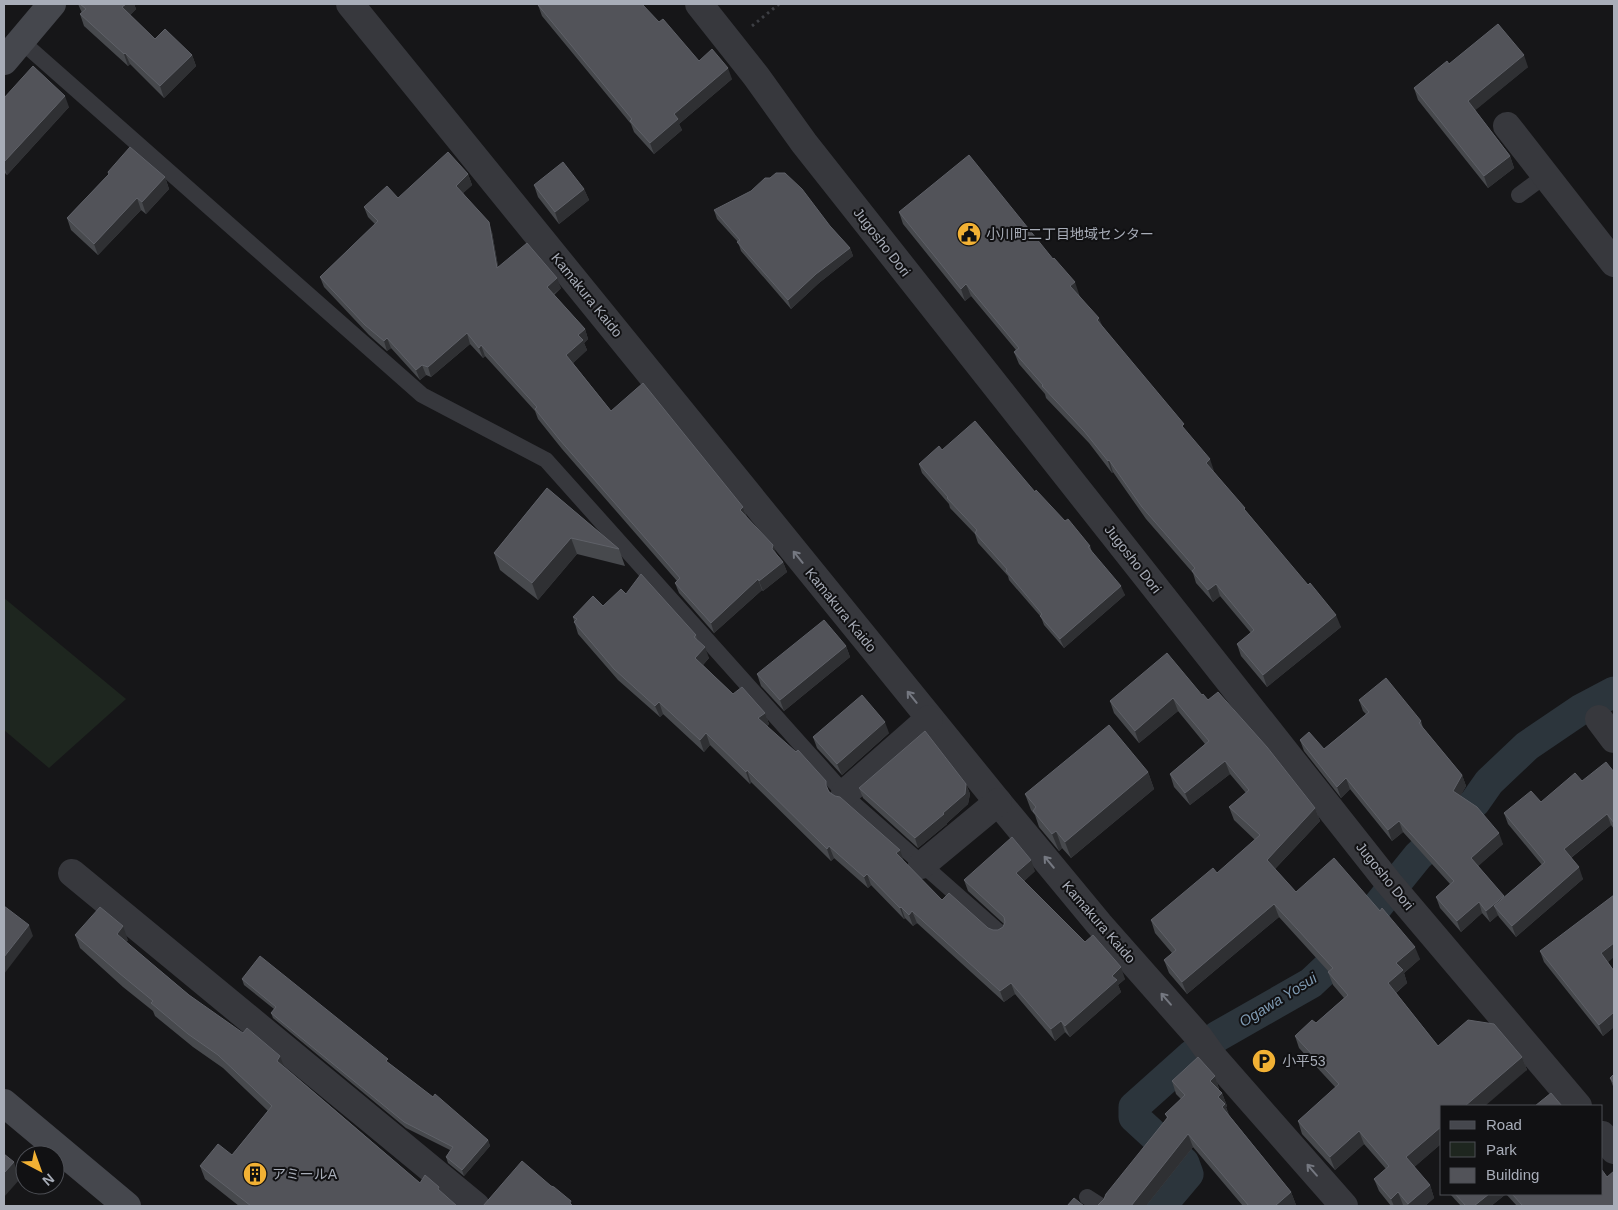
<svg xmlns="http://www.w3.org/2000/svg" width="1618" height="1210" font-family="Helvetica,'Noto Sans JP',sans-serif">
	<rect width="100%" height="100%" fill="#161618"/>
	<polygon fill="#1e261f" points="4,598 126,699 49,768 4,730"/>
	<g fill="none" stroke-linecap="round" stroke-linejoin="round">
		<polyline stroke="#2c353c" stroke-width="31" points="1161,1206 1188,1174 1184,1163 1134,1117 1134,1107 1191,1056 1218,1036 1311,983 1329,966 1418,856 1475,802 1489,782 1527,746 1580,710 1614,692"/>
		<polyline stroke="#3d3f44" stroke-width="3" stroke-dasharray="2.5 4" stroke-linecap="butt" points="752,26 779,4"/>
		<g stroke="#37383d" stroke-width="16">
			<polyline points="20,40 422,395 546,460 854,804 999,932"/>
			<polyline points="1519,195 1546,175"/>
			<polyline points="1087,1197 1101,1206"/>
		</g>
		<g stroke="#37383d" stroke-width="28">
			<polyline points="350,4 998,802 1099,924 1198,1036 1213,1057 1344,1206"/>
			<polyline points="699,4 756,76 804,143 1388,882 1578,1106"/>
			<polyline points="1507,126 1614,263"/>
			<polyline points="1599,719 1614,739"/>
			<polyline points="845,793 929,719"/>
			<polyline points="922,865 998,802"/>
			<polyline points="72,873 476,1206"/>
			<polyline points="1602,1135 1614,1150"/>
		</g>
		<g stroke="#45474d" stroke-width="28">
			<polyline points="4,61 52,4"/>
			<polyline points="4,1103 127,1206"/>
		</g>
	</g>
	<g fill="#47494d">
		<polygon points="78,4 134,4 136,9 130,15 155,39 192,55 196,66 164,98 130,64 128,66 84,26 80,14 82,13"/>
		<polygon points="538,5 659,22 699,61 732,79 679,124 682,130 654,154 634,132 631,124 542,16"/>
		<polygon points="1449,64 1528,67 1475,110 1510,156 1514,168 1488,188 1418,100 1414,88"/>
		<polygon points="4,98 69,107 7,175 4,172"/>
		<polygon points="108,172 165,177 169,189 146,214 141,210 98,255 71,230 67,218 109,174"/>
		<polygon points="468,174 472,185 463,193 492,232 498,266 561,288 554,295 585,329 588,339 584,343 587,350 573,363 611,411 743,507 747,517 783,562 787,572 763,591 762,590 714,633 679,593 675,583 677,581 562,449 538,419 535,411 485,356 483,358 470,344 431,377 426,375 420,380 391,348 387,351 369,335 324,287 320,277 375,224 368,217 364,207 398,198"/>
		<polygon points="534,185 584,189 589,200 559,224 538,197"/>
		<polygon points="714,210 830,226 850,248 853,256 819,283 791,309 741,251 738,242 717,219"/>
		<polygon points="899,212 1079,294 1079,295 1103,327 1186,432 1214,472 1341,627 1267,687 1241,656 1237,644 1251,633 1220,596 1213,602 1196,583 1193,573 1146,519 1113,472 1112,473 1089,443 1046,398 1045,394 1019,364 1014,352 1016,350 971,296 965,301 903,224"/>
		<polygon points="942,450 1035,492 1090,546 1092,552 1125,595 1064,648 1044,625 1041,617 1009,580 1008,576 978,543 975,534 950,508 949,504 922,473 919,464"/>
		<polygon points="547,488 619,549 625,566 577,554 538,600 500,570 494,553"/>
		<polygon points="626,594 696,635 697,640 709,658 703,665 733,694 765,713 769,724 767,726 830,792 903,860 942,900 988,928 993,930 998,930 1003,927 1004,924 968,891 964,880 1035,871 1024,881 1085,942 1125,979 1118,985 1121,992 1070,1037 1065,1032 1055,1041 1015,994 1004,1002 917,923 913,926 905,918 904,919 871,885 868,888 834,858 831,861 751,782 750,784 710,745 704,752 663,714 660,717 618,680 578,634 573,617 603,606"/>
		<polygon points="846,646 850,657 784,711 761,686 757,674"/>
		<polygon points="1202,695 1208,700 1315,808 1320,821 1275,869 1296,892 1420,959 1404,973 1407,983 1396,993 1438,1046 1522,1057 1527,1070 1442,1106 1442,1143 1414,1167 1430,1185 1434,1198 1425,1206 1404,1206 1403,1205 1402,1206 1391,1206 1379,1191 1374,1179 1386,1169 1364,1144 1335,1170 1302,1134 1298,1121 1336,1088 1299,1048 1295,1036 1316,1023 1344,998 1333,985 1328,972 1329,972 1279,917 1187,994 1169,973 1164,960 1172,953 1155,933 1151,920 1217,873 1255,840 1234,820 1229,807 1246,793 1230,774 1190,805 1174,787 1170,774 1205,744 1178,711 1139,743 1114,713 1110,701"/>
		<polygon points="1359,700 1421,721 1423,728 1462,775 1466,786 1460,796 1503,844 1478,866 1504,897 1542,865 1508,824 1504,813 1541,802 1582,781 1614,772 1614,829 1611,825 1571,858 1583,879 1516,937 1499,917 1498,915 1490,922 1482,913 1461,932 1440,908 1436,897 1450,884 1403,832 1392,841 1350,789 1341,798 1304,751 1300,740 1324,749 1366,714 1363,711"/>
		<polygon points="889,733 842,775 817,748 813,737"/>
		<polygon points="1148,772 1154,789 1071,858 1062,848 1059,851 1039,827 1035,815 1031,810 1025,794"/>
		<polygon points="966,784 970,794 968,804 947,823 947,824 918,848 863,798 859,788"/>
		<polygon points="75,935 128,940 126,942 189,995 285,1067 420,1183 441,1192 457,1206 239,1206 205,1179 200,1166 232,1155 268,1111 223,1068 193,1047 155,1016 153,1011 123,987 80,948"/>
		<polygon points="1540,951 1608,962 1614,971 1614,1027 1603,1036 1544,962"/>
		<polygon points="242,979 390,1064 488,1140 490,1146 464,1176 448,1163 446,1157 450,1150 406,1128 273,1018 271,1013 274,1009 244,985"/>
		<polygon points="1614,1074 1614,1089 1610,1078"/>
		<polygon points="1215,1076 1219,1089 1219,1090 1222,1093 1227,1106 1226,1107 1229,1115 1291,1192 1296,1205 1294,1206 1243,1206 1193,1147 1146,1206 1097,1206 1104,1199 1167,1118 1165,1114 1181,1099 1176,1094 1172,1081"/>
		<polygon points="1450,1194 1506,1194 1491,1206 1461,1206"/>
		<polygon points="1506,1194 1602,1194 1614,1206 1517,1206"/>
	</g>
	<g fill="#2f3033">
		<polygon points="126,4 134,4 136,9 127,18 122,7"/>
		<polygon points="125,53 130,64 128,66 124,54"/>
		<polygon points="192,55 196,66 164,98 160,86"/>
		<polygon points="1524,55 1528,67 1472,113 1468,101"/>
		<polygon points="728,68 732,79 679,124 682,130 654,154 650,143 674,114"/>
		<polygon points="65,96 69,107 7,175 4,166 4,162"/>
		<polygon points="1510,156 1514,168 1488,188 1484,176"/>
		<polygon points="468,174 472,185 460,196 456,186"/>
		<polygon points="165,177 169,189 146,214 142,202"/>
		<polygon points="584,189 589,200 559,224 555,212"/>
		<polygon points="137,198 141,210 98,255 94,244"/>
		<polygon points="489,222 492,232 500,278 497,268"/>
		<polygon points="850,248 853,256 819,283 791,309 788,300 816,274"/>
		<polygon points="557,278 561,288 550,297 547,287"/>
		<polygon points="1075,282 1079,294 1075,298 1070,286"/>
		<polygon points="966,284 971,296 965,301 961,289"/>
		<polygon points="1099,318 1104,330 1097,320"/>
		<polygon points="585,329 588,339 584,343 587,350 570,366 566,355 578,335"/>
		<polygon points="467,333 470,344 431,377 428,367"/>
		<polygon points="387,338 391,348 387,351 384,341"/>
		<polygon points="481,345 485,356 483,358 479,348"/>
		<polygon points="422,365 426,375 420,380 416,370"/>
		<polygon points="1210,459 1214,471 1210,475 1206,463"/>
		<polygon points="1109,460 1113,472 1112,473 1108,461"/>
		<polygon points="743,507 747,518 740,510"/>
		<polygon points="571,538 577,554 538,600 532,583"/>
		<polygon points="773,545 777,555 772,549"/>
		<polygon points="783,562 787,572 763,591 759,581"/>
		<polygon points="758,579 762,590 714,633 711,623"/>
		<polygon points="1216,584 1220,596 1213,602 1208,590"/>
		<polygon points="1121,586 1125,595 1064,648 1060,639"/>
		<polygon points="1336,615 1341,627 1267,687 1263,675"/>
		<polygon points="846,646 850,657 784,711 780,700"/>
		<polygon points="705,647 709,658 699,669 695,658"/>
		<polygon points="1173,698 1178,711 1139,743 1135,731"/>
		<polygon points="659,702 663,714 660,717 655,706"/>
		<polygon points="765,713 769,724 762,730 758,718"/>
		<polygon points="885,722 889,733 842,775 837,764"/>
		<polygon points="706,733 710,745 704,752 700,740"/>
		<polygon points="1225,761 1230,774 1190,805 1185,793"/>
		<polygon points="747,770 751,782 750,784 746,772"/>
		<polygon points="1148,772 1154,789 1071,858 1065,842"/>
		<polygon points="1462,775 1466,786 1457,802 1453,791"/>
		<polygon points="1346,778 1350,789 1341,798 1337,787"/>
		<polygon points="966,784 970,794 968,804 947,823 947,824 918,848 915,838 943,813"/>
		<polygon points="1315,808 1320,821 1272,872 1267,860"/>
		<polygon points="1607,814 1611,825 1568,860 1564,849"/>
		<polygon points="1399,821 1403,832 1392,841 1388,830"/>
		<polygon points="1056,831 1062,848 1059,851 1052,834"/>
		<polygon points="1499,833 1503,844 1475,869 1471,858"/>
		<polygon points="829,846 834,858 831,861 827,849"/>
		<polygon points="900,850 904,861 896,853"/>
		<polygon points="1031,860 1035,871 1020,885 1016,873"/>
		<polygon points="1579,867 1583,879 1516,937 1512,926"/>
		<polygon points="867,874 871,885 868,888 864,877"/>
		<polygon points="1504,896 1508,907 1494,906 1498,915 1490,922 1486,911"/>
		<polygon points="1479,902 1482,913 1461,932 1457,921"/>
		<polygon points="1274,904 1279,917 1187,994 1182,982"/>
		<polygon points="901,907 905,918 904,919 900,908"/>
		<polygon points="912,911 917,923 913,926 909,915"/>
		<polygon points="29,925 33,936 4,974 4,957"/>
		<polygon points="123,926 128,940 122,947 117,934"/>
		<polygon points="1614,943 1614,957 1605,965 1601,953"/>
		<polygon points="1415,947 1420,959 1404,973 1407,983 1393,995 1388,983 1396,963"/>
		<polygon points="1121,967 1125,979 1118,985 1121,992 1070,1037 1065,1026 1112,976"/>
		<polygon points="1011,983 1015,994 1004,1002 1000,991"/>
		<polygon points="1614,1012 1614,1027 1603,1036 1599,1025"/>
		<polygon points="1061,1021 1065,1032 1055,1041 1051,1029"/>
		<polygon points="280,1056 285,1069 277,1061"/>
		<polygon points="1522,1057 1527,1070 1485,1106 1465,1106"/>
		<polygon points="1215,1076 1219,1089 1215,1093 1210,1081"/>
		<polygon points="1222,1093 1227,1106 1226,1107 1229,1117 1227,1120 1218,1097"/>
		<polygon points="1442,1126 1442,1143 1411,1170 1406,1157"/>
		<polygon points="1359,1131 1364,1144 1335,1170 1330,1157"/>
		<polygon points="1188,1134 1193,1147 1146,1206 1131,1206"/>
		<polygon points="488,1140 490,1146 464,1176 462,1170"/>
		<polygon points="14,1162 20,1179 4,1197 4,1173"/>
		<polygon points="1430,1185 1434,1198 1425,1206 1409,1206 1408,1204"/>
		<polygon points="1291,1192 1296,1205 1294,1206 1275,1206"/>
		<polygon points="1398,1192 1403,1205 1402,1206 1394,1206 1391,1199"/>
		<polygon points="1489,1194 1506,1194 1491,1206 1474,1206"/>
	</g>
	<g fill="#525359" stroke="#5f6168">
		<polygon points="80,4 126,4 122,7 155,39 165,29 192,55 160,86 125,53 124,54 80,14 86,9"/>
		<polygon points="539,4 642,4 659,22 663,19 699,61 712,49 728,68 674,114 678,119 650,143 630,121 632,119 538,5"/>
		<polygon points="1498,24 1524,55 1468,101 1510,156 1484,176 1414,88 1447,61 1449,64"/>
		<polygon points="33,66 65,96 4,162 4,98"/>
		<polygon points="130,147 165,177 142,202 137,198 94,244 67,218 109,174 108,172"/>
		<polygon points="448,152 468,174 456,186 489,222 497,268 527,243 557,278 547,287 585,329 578,335 583,340 566,355 611,411 643,383 743,507 740,510 773,545 772,549 783,562 759,581 758,579 711,623 675,583 680,578 559,439 535,409 537,407 481,345 479,348 467,333 428,367 422,365 416,370 387,338 384,341 365,325 320,277 378,221 364,207 387,186 398,198"/>
		<polygon points="969,155 1053,259 1054,258 1075,282 1070,286 1099,318 1097,320 1184,424 1182,426 1210,459 1206,463 1245,508 1244,509 1308,585 1310,583 1336,615 1263,675 1237,644 1254,630 1216,584 1208,590 1192,571 1195,568 1142,507 1109,460 1108,461 1084,431 1042,386 1043,385 1014,352 1019,348 966,284 961,289 899,212"/>
		<polygon points="563,162 584,189 555,212 534,185"/>
		<polygon points="776,173 785,173 802,189 830,226 850,248 816,274 788,300 737,242 740,240 714,210 751,191 765,178 770,178"/>
		<polygon points="975,421 1035,492 1036,490 1065,521 1068,519 1090,546 1088,547 1121,586 1060,639 1040,616 1042,614 1006,571 1007,569 975,533 977,530 947,498 948,497 919,464 939,446 942,450"/>
		<polygon points="547,488 619,549 571,538 532,583 494,553"/>
		<polygon points="641,574 696,635 694,637 705,647 695,658 733,694 742,687 765,713 758,718 796,752 798,750 826,781 826,785 829,792 835,796 840,797 900,850 896,853 942,900 949,893 988,928 993,930 998,930 1003,927 1005,922 1004,917 964,880 1012,837 1031,860 1016,873 1085,942 1093,935 1121,967 1112,976 1117,980 1065,1026 1061,1021 1051,1029 1011,983 1000,991 912,911 909,915 901,907 900,908 867,874 864,877 829,846 827,849 747,770 746,772 706,733 700,740 659,702 655,706 614,669 574,622 577,619 573,617 593,596 603,606 621,589 626,594"/>
		<polygon points="824,620 846,646 780,700 757,674"/>
		<polygon points="1167,653 1202,695 1203,694 1208,700 1218,692 1267,747 1315,808 1267,860 1296,892 1334,858 1380,911 1382,908 1415,947 1396,963 1403,970 1388,983 1438,1046 1468,1020 1494,1024 1522,1057 1465,1106 1442,1106 1442,1126 1406,1157 1430,1185 1408,1204 1398,1192 1391,1199 1374,1179 1389,1166 1359,1131 1330,1157 1298,1121 1339,1084 1295,1036 1312,1020 1316,1023 1348,995 1328,972 1333,968 1274,904 1182,982 1164,960 1176,950 1151,920 1213,868 1217,873 1260,835 1229,807 1249,790 1225,761 1185,793 1170,774 1209,741 1173,698 1135,731 1110,701"/>
		<polygon points="1386,678 1421,721 1419,723 1462,775 1453,791 1477,807 1499,833 1471,858 1504,896 1486,911 1479,902 1457,921 1436,897 1454,881 1399,821 1388,830 1346,778 1337,787 1300,740 1309,732 1324,749 1369,712 1359,700"/>
		<polygon points="862,695 885,722 837,764 813,737"/>
		<polygon points="1109,725 1148,772 1065,842 1056,831 1052,834 1033,811 1036,807 1025,794"/>
		<polygon points="925,731 966,784 965,794 943,813 944,814 915,838 859,788"/>
		<polygon points="1606,762 1614,772 1614,823 1607,814 1564,849 1579,867 1512,926 1494,906 1545,862 1504,813 1531,791 1541,802 1575,773 1582,781"/>
		<polygon points="1614,895 1614,943 1601,953 1614,971 1614,1012 1599,1025 1540,951"/>
		<polygon points="4,906 29,925 4,957"/>
		<polygon points="100,907 123,926 117,934 157,968 189,995 243,1033 247,1028 280,1056 277,1061 420,1183 425,1175 439,1187 438,1189 457,1206 251,1206 200,1166 218,1144 232,1155 272,1106 218,1055 188,1034 151,1003 153,1001 119,973 75,935"/>
		<polygon points="260,956 388,1059 386,1061 433,1097 435,1094 488,1140 462,1170 446,1157 453,1147 404,1122 271,1013 276,1007 242,979"/>
		<polygon points="1198,1057 1215,1076 1210,1081 1222,1093 1218,1097 1225,1104 1222,1107 1291,1192 1275,1206 1249,1206 1188,1134 1131,1206 1097,1206 1104,1199 1106,1194 1168,1117 1165,1114 1185,1095 1172,1081"/>
		<polygon points="1614,1074 1614,1083 1610,1078"/>
		<polygon points="1551,1093 1562,1106 1535,1106"/>
		<polygon points="4,1154 14,1162 4,1173"/>
		<polygon points="522,1161 551,1186 554,1187 571,1201 570,1203 573,1206 483,1206"/>
		<polygon points="1602,1170 1607,1177 1614,1171 1614,1206 1523,1206 1512,1194 1602,1194"/>
		<polygon points="1455,1194 1489,1194 1474,1206 1466,1206"/>
		<polygon points="1074,1198 1084,1206 1067,1206"/>
	</g>
	<defs><path id="oneway-shaft" d="M-6 0H5M1.5-3L5.5 0L1.5 3" fill="none" stroke-width="1.6" stroke-linecap="round" stroke-linejoin="round" transform="scale(1.25)"/></defs>
	<g stroke="#757881">
		<use href="#oneway-shaft" transform="translate(798 557) rotate(-129)"/>
		<use href="#oneway-shaft" transform="translate(912 697) rotate(-129)"/>
		<use href="#oneway-shaft" transform="translate(1049 862) rotate(-130)"/>
		<use href="#oneway-shaft" transform="translate(1166 999) rotate(-131)"/>
		<use href="#oneway-shaft" transform="translate(1312 1170) rotate(-131)"/>
	</g>
	<defs>
		<g id="civic-disc" transform="scale(1.25)"><circle r="9.5" fill="#f2b134" stroke="#111113"/><path d="M-.6-6.5H3V-4.5H.6V-3L4-1V1h2V6H-6V1h2V-1L-.6-3ZM-1.2 2.5V6h2.4V2.5Z" fill="#111"/></g>
		<g id="parking-disc" transform="scale(1.25)"><circle r="9.5" fill="#f2b134" stroke="#111113"/><path d="M-3.5-5.5H1a3.5 3.5 0 0 1 0 7H-1V5.5H-3.5ZM-1-3.4V-.6H.8a1.4 1.4 0 0 0 0-2.8Z" fill="#111"/></g>
		<g id="building-disc" transform="scale(1.25)"><circle r="9.5" fill="#f2b134" stroke="#111113"/><path d="M-4-6H4V6H1V3H-1V6H-4ZM-2.5-4.3h1.7v1.8h-1.7ZM.8-4.3h1.7v1.8H.8ZM-2.5-1h1.7V.8h-1.7ZM.8-1h1.7V.8H.8Z" fill="#111"/></g>
	</defs>
	<g fill-rule="evenodd">
		<use href="#civic-disc" x="969" y="234"/>
		<use href="#parking-disc" x="1264" y="1061"/>
		<use href="#building-disc" x="255" y="1174"/>
	</g>
	<g text-anchor="middle" stroke-width="4" stroke-linejoin="round" paint-order="stroke">
		<g font-size="14" fill="#a8adb8" stroke="#111113" text-anchor="start">
			<text x="986" y="239">小川町二丁目地域センター</text>
			<text x="1282" y="1066">小平53</text>
			<text x="272" y="1179">アミールA</text>
		</g>
		<g font-size="14" fill="#a8adb8" stroke="#111113">
			<text transform="translate(882 242) rotate(52)" y="5">Jugosho Dori</text>
			<text transform="translate(587 295) rotate(51)" y="5">Kamakura Kaido</text>
			<text transform="translate(1133 559) rotate(52)" y="5">Jugosho Dori</text>
			<text transform="translate(841 610) rotate(51)" y="5">Kamakura Kaido</text>
			<text transform="translate(1385 876) rotate(51)" y="5">Jugosho Dori</text>
			<text transform="translate(1099 922) rotate(49)" y="5">Kamakura Kaido</text>
		</g>
		<g font-size="15" font-style="italic" fill="#7f9bb3" stroke="#111113">
			<text transform="translate(1278 1000) rotate(-32)" y="5">Ogawa Yosui</text>
		</g>
	</g>
	<rect width="1618" height="1210" fill="none" stroke="#a8adb8" stroke-width="10"/>
	<rect x="1440" y="1105" width="162" height="90" fill="#111113" stroke="#4d4f55"/>
	<rect x="1450" y="1121" width="25" height="8" fill="#45474d" stroke="#4d4f55"/>
	<text x="1486" y="1130" font-size="15" fill="#a8adb8">Road</text>
	<rect x="1450" y="1142" width="25" height="15" fill="#1e261f" stroke="#4d4f55"/>
	<text x="1486" y="1155" font-size="15" fill="#a8adb8">Park</text>
	<rect x="1450" y="1168" width="25" height="15" fill="#525359" stroke="#4d4f55"/>
	<text x="1486" y="1180" font-size="15" fill="#a8adb8">Building</text>
	<g transform="translate(40 1170) rotate(139)"><circle r="24" fill="#111113" stroke="#4d4f55"/>
	<path d="M0-4L9 19L0 12L-9 19Z" fill="#f2b134"/>
	<text y="-8" font-size="14" font-weight="bold" text-anchor="middle" fill="#a8adb8">N</text>
	</g>
</svg>
